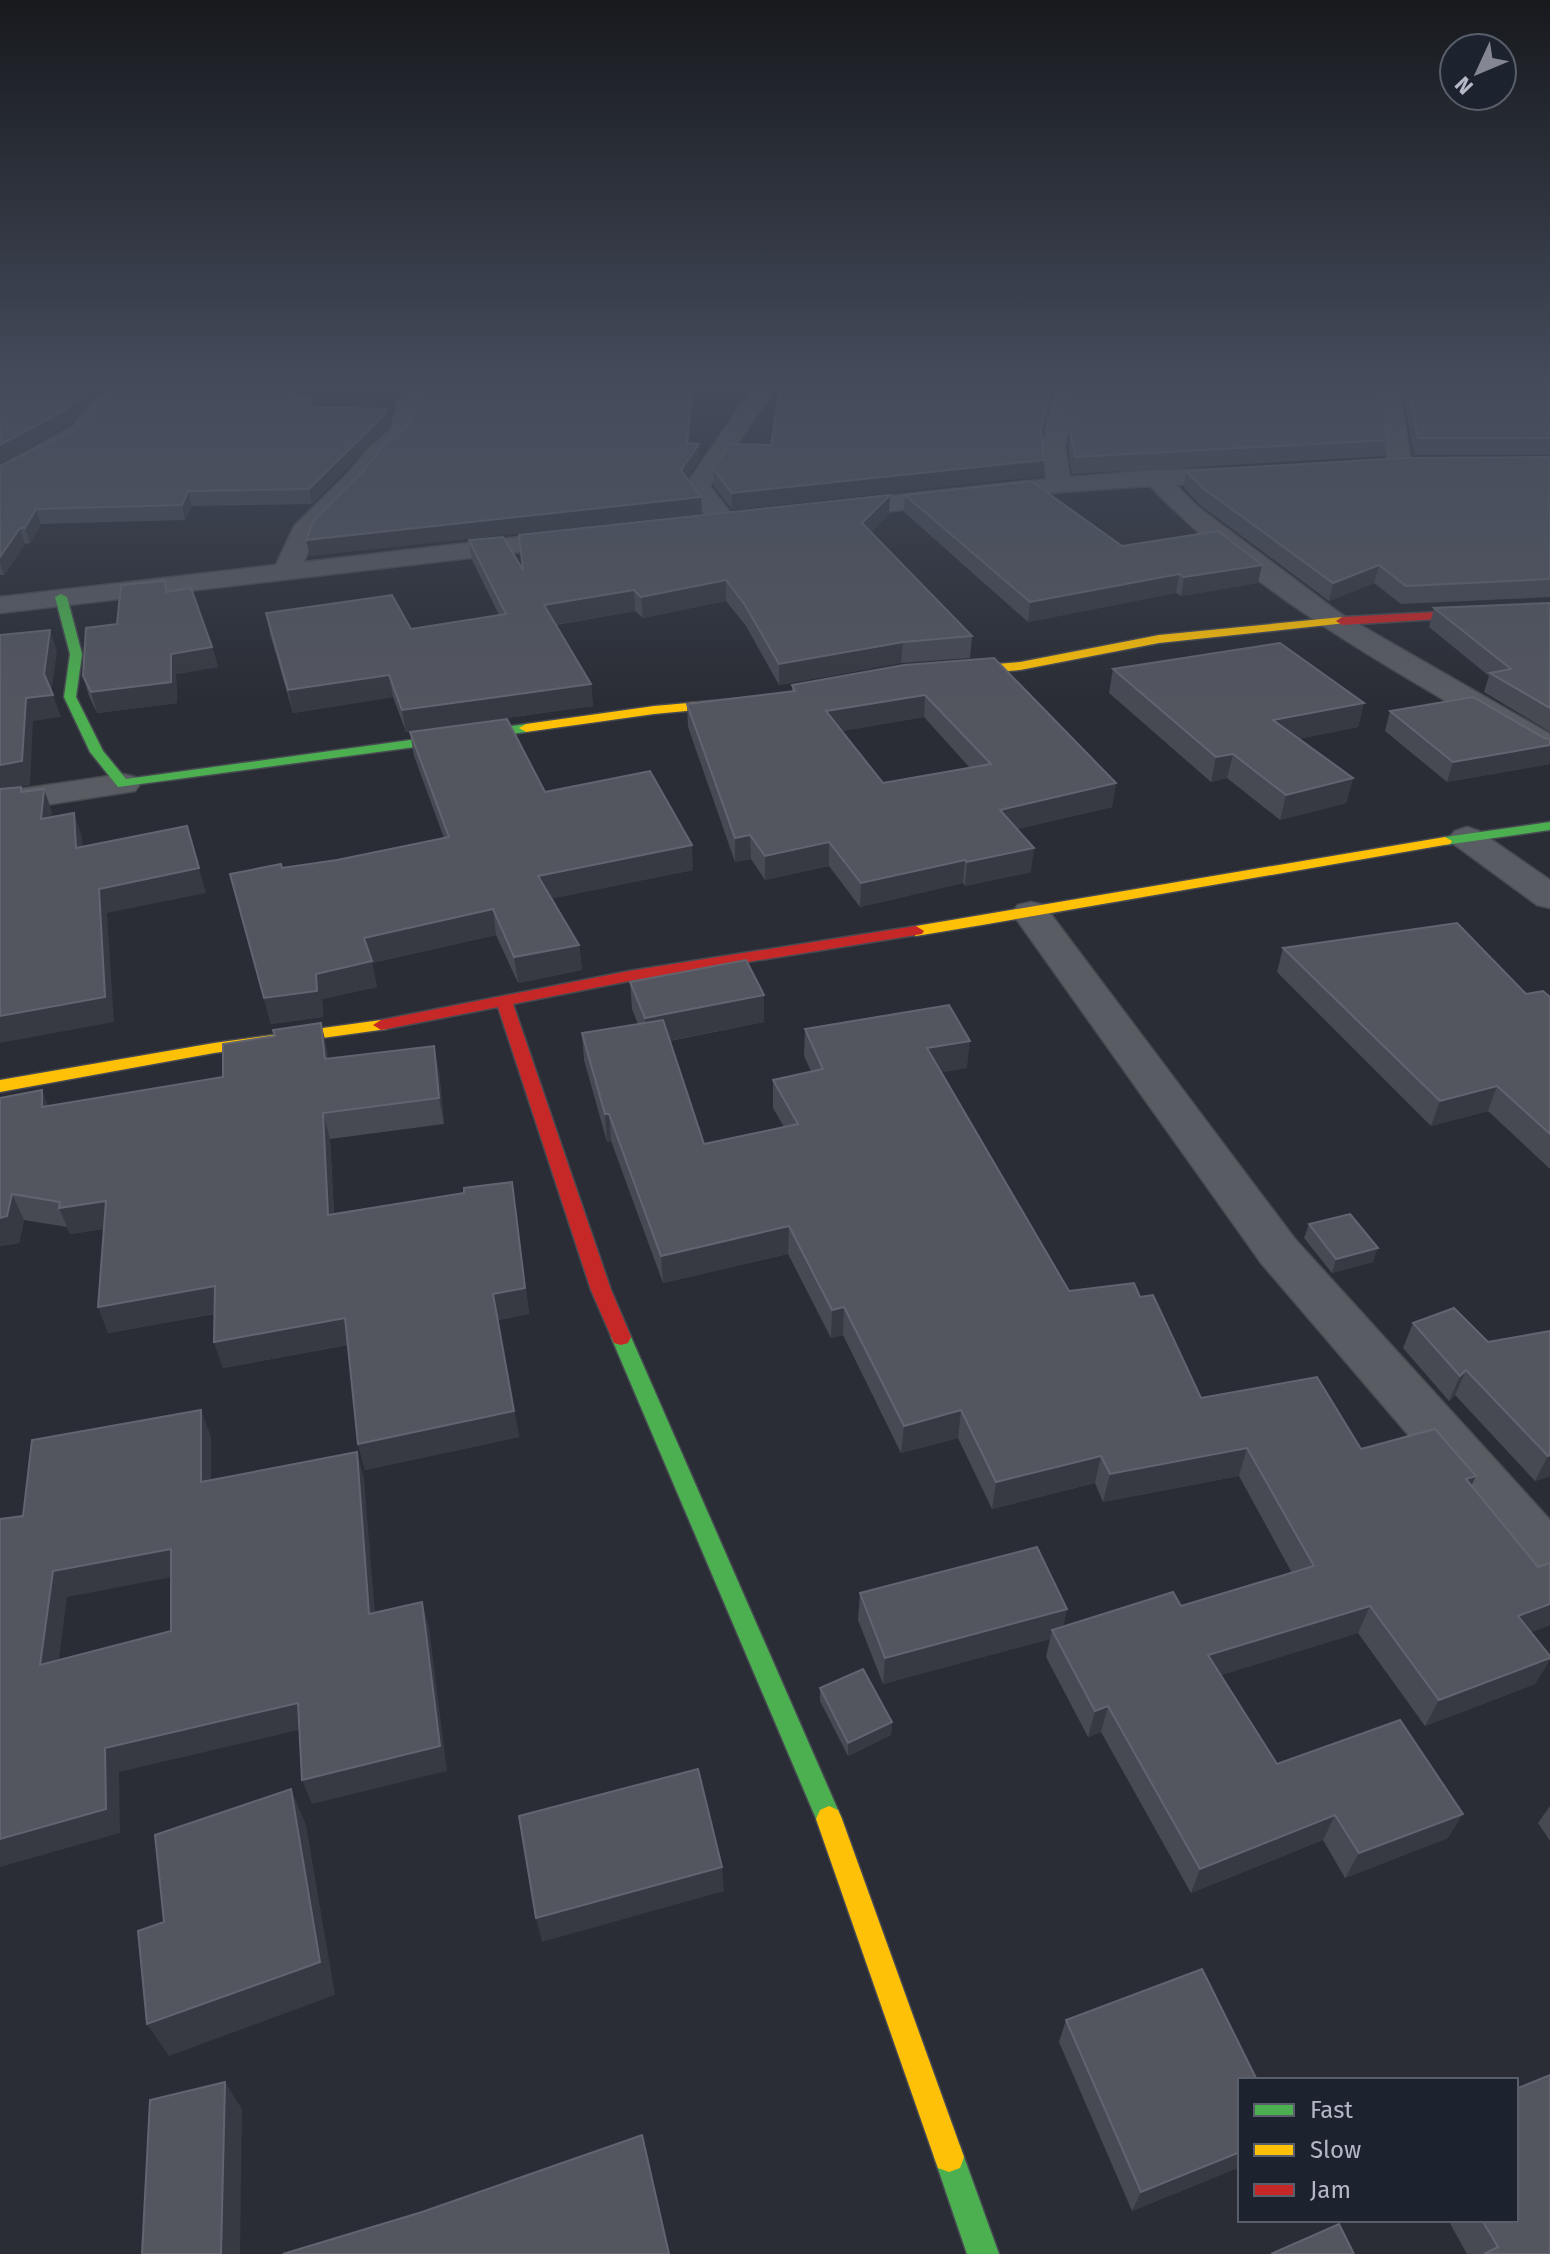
<svg xmlns="http://www.w3.org/2000/svg" width="1550" height="2254" font-family="'Fira Sans',sans-serif">
	<rect width="100%" height="100%" fill="#2a2d35"/>
	<g fill="none" stroke-linecap="round" stroke-linejoin="round">
		<g stroke="#474a4f" stroke-width="3">
			<g id="street">
				<polygon points="122,383 149,383 111,408 89,436 0,483 0,466 73,426 95,398"/>
				<polygon points="410,383 432,383 422,397 409,438 385,458 365,484 315,535 304,562 579,530 588,532 592,538 588,544 0,613 0,597 276,565 294,526 347,474 369,448 390,430 400,396"/>
				<path d="M756,383H778L710,486L737,521L733,526C710,532 697,503 685,486Z"/>
				<path d="M1056,383H1078L1065,447L1070,477L1155,470L1253,468L1256,473L1253,478L1244,480L1176,485L1198,507L1341,614L1550,734V758L1538,755C1405,676 1258,599 1150,486L1061,492L830,518L821,515L817,510L821,505L830,502L1046,479L1042,447Z"/>
				<polygon points="1376,383 1398,383 1412,465 1409,470 1391,470 1388,465"/>
				<polygon points="123,774 135,777 140,784 135,791 0,812 0,792"/>
				<polygon points="1467,827 1479,831 1550,880 1550,908 1537,905 1455,845 1449,838 1455,831"/>
				<polygon points="1031,902 1044,905 1295,1239 1550,1520 1550,1585 1530,1577 1261,1263 1012,913 1018,905"/>
			</g>
		</g>
		<g stroke="#474a52" stroke-width="3">
			<g id="fast">
				<polygon points="61,594 67,597 82,654 76,697 103,751 126,779 526,724 533,728 526,732 118,787 90,752 64,697 70,654 55,597"/>
				<polygon points="1550,822 1550,830 1445,845 1438,841 1445,837"/>
				<polygon points="621,1329 628,1331 631,1337 838,1810 842,1819 838,1828 829,1832 820,1828 611,1337 614,1331"/>
				<polygon points="949,2142 960,2146 999,2254 967,2254 934,2157 938,2146"/>
			</g>
		</g>
		<g stroke="#474a52" stroke-width="3">
			<g id="slow">
				<polygon points="1342,617 1346,619 1346,623 1159,643 1020,670 944,676 938,672 944,668 1020,662 1159,635"/>
				<polygon points="745,698 750,699 750,705 654,714 526,732 519,728 526,724 654,706"/>
				<polygon points="1445,837 1452,841 1450,844 982,925 916,936 908,931 916,926"/>
				<polygon points="381,1020 387,1021 389,1025 387,1029 214,1053 0,1092 0,1080 214,1043"/>
				<polygon points="829,1806 838,1810 842,1819 964,2157 960,2168 949,2172 938,2168 934,2157 816,1819 820,1810"/>
			</g>
		</g>
		<g stroke="#474a52" stroke-width="3">
			<g id="jam">
				<polygon points="1550,606 1550,612 1342,625 1336,621 1342,617"/>
				<polygon points="916,926 924,931 922,934 629,981 513,1004 611,1290 631,1337 628,1343 621,1345 614,1343 591,1290 498,1007 381,1030 373,1025 381,1020 629,971"/>
			</g>
		</g>
		<use href="#street" fill="#595c63" fill-rule="evenodd"/>
		<use href="#fast" fill="#4caf50" fill-rule="evenodd"/>
		<use href="#slow" fill="#ffc107" fill-rule="evenodd"/>
		<use href="#jam" fill="#c62828" fill-rule="evenodd"/>
	</g>
	<g fill="#474a53" fill-rule="evenodd">
		<polygon points="324,383 307,398 313,398 315,407 387,409 389,423 387,428 312,504 192,506 185,520 41,524 30,543 25,544 4,575 0,575 0,466"/>
		<polygon points="1055,383 1042,436 1044,460 1043,476 732,510 714,486 713,469 771,445"/>
		<polygon points="1401,383 1550,383 1550,455 1414,455"/>
		<polygon points="1070,431 1388,440 1384,456 1072,474 1068,447"/>
		<polygon points="1550,457 1550,597 1401,604 1374,583 1329,601 1200,505 1184,488 1186,471"/>
		<polygon points="905,495 1122,546 1258,583 1181,596 1176,593 1028,622 904,512"/>
		<polygon points="889,514 871,533 972,636 970,658 901,663 779,685 746,626 726,601 643,618 635,611 556,625 591,684 593,706 406,732 393,697 293,713 270,634 266,613 411,629 499,615 472,560 469,540 523,570"/>
		<polygon points="167,591 212,647 218,667 176,674 177,703 97,713 89,696 83,676 117,624"/>
		<polygon points="1550,603 1550,732 1484,692 1489,676 1429,627 1434,608"/>
		<path d="M904,665L1116,783L1112,807L1017,829L1031,872L965,886L963,883L860,907L829,866L765,880L751,859L735,862L688,727L687,704L792,691V685ZM924,717L970,768L883,783L842,731Z"/>
		<polygon points="1113,669 1364,703 1358,727 1298,739 1353,778 1346,803 1280,820 1227,778 1211,782 1109,693"/>
		<polygon points="1390,711 1550,739 1550,764 1447,782 1385,731"/>
		<polygon points="410,732 545,792 693,870 552,898 579,945 582,970 518,983 496,935 372,963 377,987 322,999 323,1017 271,1024 230,874 282,868 337,860 444,838 414,756"/>
		<polygon points="1283,948 1526,994 1550,997 1550,1169 1488,1111 1431,1126 1277,972"/>
		<polygon points="630,982 764,1022 670,1041 704,1144 784,1127 773,1108 773,1080 811,1071 804,1056 805,1029 967,1068 942,1072 1069,1291 1140,1297 1201,1398 1471,1486 1550,1625 1531,1632 1550,1656 1550,1659 1535,1684 1425,1726 1358,1633 1221,1675 1277,1764 1448,1838 1345,1878 1323,1840 1191,1893 1101,1732 1088,1737 1046,1657 1050,1639 883,1684 858,1620 860,1593 1067,1609 1063,1627 1181,1606 1292,1573 1239,1476 1103,1502 1095,1483 992,1509 958,1438 901,1453 843,1335 831,1338 788,1254 663,1283 611,1141 607,1142 584,1060 582,1033 638,1024 632,1009"/>
		<polygon points="321,1023 328,1059 439,1071 444,1124 330,1139 334,1214 516,1208 529,1314 498,1320 519,1437 365,1470 358,1444 348,1345 223,1368 214,1342 214,1314 108,1333 104,1229 70,1234 67,1227 24,1220 19,1243 0,1246 0,1098 49,1106 223,1077 275,1036"/>
		<polygon points="1309,1224 1373,1262 1332,1273 1304,1238"/>
		<polygon points="1413,1323 1488,1342 1550,1331 1550,1476 1535,1481 1455,1395 1449,1401 1403,1348"/>
		<polygon points="820,1688 892,1722 891,1735 848,1756 820,1701"/>
		<polygon points="1550,1806 1550,1841 1538,1823"/>
		<polygon points="1066,2020 1240,2080 1240,2167 1132,2211 1059,2042"/>
		<polygon points="1448,2220 1516,2220 1550,2254 1467,2254"/>
	</g>
	<g fill="#373a42">
		<polygon points="88,383 116,383 93,396 71,424 0,463 0,445"/>
		<polygon points="306,383 324,383 292,412 289,398"/>
		<polygon points="1053,383 1055,383 1039,446 1041,430"/>
		<polygon points="691,391 692,406 688,459 687,443"/>
		<polygon points="313,398 316,412 306,407"/>
		<polygon points="387,409 389,423 387,428 312,504 309,489"/>
		<polygon points="699,444 700,459 682,486 681,470"/>
		<polygon points="1044,460 1043,476 732,510 732,493"/>
		<polygon points="188,491 192,506 185,520 182,505"/>
		<polygon points="890,495 889,514 861,543 862,523"/>
		<polygon points="701,497 702,514 310,556 306,540"/>
		<polygon points="36,509 41,524 30,543 25,528"/>
		<polygon points="20,528 25,544 4,575 0,562 0,557"/>
		<polygon points="1262,565 1258,583 1181,596 1184,577"/>
		<polygon points="1379,565 1374,583 1329,601 1333,583"/>
		<polygon points="1179,574 1176,593 1028,622 1030,602"/>
		<polygon points="726,580 726,601 643,618 641,597"/>
		<polygon points="634,590 635,611 546,626 544,605"/>
		<polygon points="50,630 57,651 51,695 53,695 61,717 33,721 30,785 0,790 0,765 26,698 44,674"/>
		<polygon points="903,642 901,663 779,685 779,664"/>
		<polygon points="212,647 218,667 176,674 177,703 97,713 91,692 171,654"/>
		<polygon points="389,675 393,697 293,713 288,690"/>
		<polygon points="591,684 593,706 406,732 402,710"/>
		<polygon points="925,695 924,717 826,734 826,711"/>
		<polygon points="1364,703 1358,727 1267,745 1273,720"/>
		<polygon points="1550,745 1550,764 1447,782 1453,762"/>
		<polygon points="1233,754 1227,778 1211,782 1216,757"/>
		<polygon points="1353,778 1346,803 1280,820 1286,795"/>
		<polygon points="1116,783 1112,807 997,833 1000,810"/>
		<polygon points="44,789 52,812 49,843 41,819"/>
		<polygon points="74,813 82,837 84,873 76,848"/>
		<polygon points="750,835 751,859 735,862 735,838"/>
		<polygon points="829,842 829,866 765,880 765,856"/>
		<polygon points="692,845 693,870 541,901 538,876"/>
		<polygon points="1034,848 1031,872 965,886 967,862"/>
		<polygon points="965,860 963,883 860,907 861,883"/>
		<polygon points="199,868 206,893 107,913 114,1022 0,1043 0,1016 99,889"/>
		<polygon points="493,909 496,935 372,963 377,987 322,999 323,1017 271,1024 264,998 316,974 364,938"/>
		<polygon points="579,945 582,970 518,983 514,957"/>
		<polygon points="764,995 764,1022 647,1045 645,1018"/>
		<polygon points="321,1023 327,1048 331,1085 325,1059"/>
		<polygon points="970,1041 967,1068 925,1075 927,1048"/>
		<polygon points="434,1046 439,1071 444,1124 439,1098"/>
		<polygon points="1497,1086 1488,1111 1431,1126 1440,1101"/>
		<polygon points="42,1090 52,1115 42,1107"/>
		<polygon points="323,1113 330,1139 335,1241 328,1215"/>
		<polygon points="605,1114 609,1114 611,1141 607,1142"/>
		<polygon points="512,1182 529,1314 498,1320 493,1294"/>
		<polygon points="12,1194 24,1220 19,1243 0,1246 0,1218"/>
		<polygon points="106,1201 116,1227 70,1234 59,1208"/>
		<polygon points="789,1226 788,1254 663,1283 661,1256"/>
		<polygon points="1378,1248 1373,1262 1332,1273 1336,1259"/>
		<polygon points="215,1286 223,1312 108,1333 98,1307"/>
		<polygon points="844,1307 843,1335 831,1338 832,1310"/>
		<polygon points="345,1318 352,1344 223,1368 214,1342"/>
		<polygon points="1466,1370 1455,1395 1449,1401 1460,1376"/>
		<polygon points="201,1410 211,1437 211,1508 201,1482"/>
		<polygon points="961,1410 958,1438 901,1453 904,1426"/>
		<polygon points="514,1411 519,1437 365,1470 358,1444"/>
		<polygon points="1247,1448 1239,1476 1103,1502 1110,1474"/>
		<polygon points="357,1452 364,1478 377,1639 369,1614"/>
		<polygon points="1550,1455 1550,1476 1535,1481 1548,1456"/>
		<polygon points="1101,1456 1095,1483 992,1509 996,1482"/>
		<polygon points="1476,1476 1463,1503 1466,1479"/>
		<polygon points="171,1549 183,1575 67,1597 55,1690 40,1665 53,1571"/>
		<polygon points="422,1602 429,1627 447,1771 312,1804 302,1780"/>
		<polygon points="1550,1604 1550,1625 1503,1643 1518,1616"/>
		<polygon points="1370,1606 1358,1633 1199,1682 1208,1655"/>
		<polygon points="1067,1609 1061,1636 1052,1630 1050,1639 883,1684 885,1658"/>
		<polygon points="1550,1658 1535,1684 1425,1726 1439,1700"/>
		<polygon points="298,1703 307,1728 119,1772 120,1833 0,1867 0,1839 105,1748"/>
		<polygon points="1108,1706 1101,1732 1088,1737 1095,1711"/>
		<polygon points="892,1722 891,1735 848,1756 848,1743"/>
		<polygon points="291,1789 306,1825 335,1995 169,2056 147,2024"/>
		<polygon points="1463,1814 1448,1838 1345,1878 1359,1853"/>
		<polygon points="1335,1815 1323,1840 1191,1893 1200,1869"/>
		<polygon points="722,1867 724,1891 542,1942 536,1918"/>
		<polygon points="225,2082 242,2109 240,2254 221,2254"/>
		<polygon points="1240,2152 1240,2167 1132,2211 1141,2192"/>
	</g>
	<g fill="#53565f" stroke="#62656f" stroke-width="2" fill-rule="evenodd">
		<polygon points="0,383 88,383 67,409 0,445"/>
		<polygon points="129,383 306,383 289,398 313,398 306,407 387,409 385,414 309,489 188,491 182,505 36,509 25,528 20,528 0,557 0,466 86,424 109,396"/>
		<polygon points="781,383 1053,383 1041,430 1044,460 732,493 713,469 730,444 771,445"/>
		<polygon points="1080,383 1379,383 1388,440 1075,457 1070,431"/>
		<polygon points="1408,383 1550,383 1550,438 1418,438"/>
		<polygon points="691,391 687,443 699,444 681,470 701,497 306,540 314,520 364,470 385,444 409,425 419,395"/>
		<polygon points="1550,457 1550,579 1406,586 1379,565 1333,583 1203,488 1186,471 1404,458"/>
		<polygon points="1031,481 1122,546 1218,531 1262,565 1184,577 1179,574 1030,602 905,495"/>
		<polygon points="890,495 862,523 972,636 903,642 779,664 745,605 726,580 641,597 634,590 544,605 591,684 402,710 389,675 288,690 266,613 392,595 411,629 506,614 469,540 503,537 523,570 519,535"/>
		<polygon points="165,581 166,592 191,588 212,647 171,654 171,682 91,692 83,676 86,628 117,624 121,585"/>
		<polygon points="1550,603 1550,708 1490,673 1511,669 1434,608"/>
		<polygon points="50,630 44,674 53,695 26,698 22,761 0,765 0,635"/>
		<polygon points="1280,643 1364,703 1273,720 1353,778 1286,795 1233,754 1216,757 1113,669"/>
		<path d="M994,658L1116,783L1000,810L1034,848L967,862L965,860L861,883L829,842L765,856L750,835L735,838L687,704L795,691L792,685L904,665ZM925,695L991,764L883,783L826,711Z"/>
		<polygon points="1473,697 1544,738 1550,739 1550,745 1453,762 1390,711"/>
		<polygon points="507,719 545,792 650,771 692,845 538,876 579,945 514,957 493,909 364,938 372,961 316,974 317,991 264,998 230,874 281,864 282,868 337,860 449,837 410,732"/>
		<polygon points="21,787 21,792 44,789 41,819 74,813 76,848 187,826 199,868 99,889 105,997 0,1016 0,789"/>
		<polygon points="1457,923 1526,994 1543,991 1550,997 1550,1134 1497,1086 1440,1101 1283,948"/>
		<polygon points="746,960 764,995 645,1018 630,982"/>
		<polygon points="949,1005 970,1041 927,1048 1069,1291 1134,1283 1140,1297 1153,1295 1201,1398 1317,1377 1361,1449 1435,1429 1476,1476 1466,1479 1538,1567 1550,1563 1550,1604 1518,1616 1550,1656 1550,1658 1439,1700 1370,1606 1208,1655 1277,1764 1400,1720 1463,1814 1359,1853 1335,1815 1200,1869 1108,1706 1095,1711 1052,1630 1173,1592 1181,1606 1314,1566 1247,1448 1110,1474 1101,1456 996,1482 961,1410 904,1426 844,1307 832,1310 789,1226 661,1256 609,1114 605,1114 582,1033 663,1020 704,1144 798,1124 773,1080 823,1069 805,1029"/>
		<polygon points="321,1023 325,1059 434,1046 439,1098 323,1113 328,1215 464,1193 464,1188 512,1182 525,1288 493,1294 514,1411 358,1444 345,1318 214,1342 215,1286 98,1307 106,1201 59,1208 60,1202 12,1194 7,1216 0,1218 0,1098 42,1090 42,1107 223,1077 223,1044 275,1036 273,1030"/>
		<polygon points="1350,1214 1378,1248 1336,1259 1309,1224"/>
		<polygon points="1454,1308 1488,1342 1550,1331 1550,1455 1548,1456 1466,1370 1460,1376 1413,1323"/>
		<path d="M201,1410V1482L357,1452L369,1614L422,1602L440,1746L302,1780L298,1703L105,1748L106,1809L0,1839V1519L23,1516L32,1440ZM171,1549V1631L40,1665L53,1571Z"/>
		<polygon points="1037,1547 1067,1609 885,1658 860,1593"/>
		<polygon points="863,1669 892,1722 848,1743 820,1688"/>
		<polygon points="698,1769 722,1867 536,1918 519,1816"/>
		<polygon points="291,1789 320,1962 147,2024 138,1931 164,1922 155,1835"/>
		<polygon points="1202,1969 1257,2080 1240,2080 1240,2152 1141,2192 1066,2020"/>
		<polygon points="1550,2075 1550,2254 1484,2254 1498,2247 1482,2220 1516,2220 1516,2089"/>
		<polygon points="225,2082 221,2254 142,2254 150,2100"/>
		<polygon points="642,2135 669,2254 283,2254 422,2212"/>
		<polygon points="1339,2224 1354,2254 1271,2254"/>
	</g>
	<linearGradient id="sky" x2="0" y2="1"><stop stop-color="#17191d"/><stop offset="0.55" stop-color="#444c5c"/><stop offset="1" stop-color="#444c5c" stop-opacity="0"/></linearGradient>
	<rect width="1550" height="699" fill="url(#sky)"/>
	<rect x="1238" y="2078" width="280" height="144" fill="#1d222f" stroke="#595e6b" stroke-width="2"/>
	<rect x="1254" y="2104" width="40" height="12" fill="#4caf50" stroke="#595e6b" stroke-width="2"/>
	<text x="1310" y="2118" font-size="24" fill="#b4b8c6">Fast</text>
	<rect x="1254" y="2144" width="40" height="12" fill="#ffc107" stroke="#595e6b" stroke-width="2"/>
	<text x="1310" y="2158" font-size="24" fill="#b4b8c6">Slow</text>
	<rect x="1254" y="2184" width="40" height="12" fill="#c62828" stroke="#595e6b" stroke-width="2"/>
	<text x="1310" y="2198" font-size="24" fill="#b4b8c6">Jam</text>
	<g transform="translate(1478 72) rotate(226)"><circle r="38" fill="#1d222f" stroke="#595e6b" stroke-width="2"/>
	<path d="M0-6L14 30L0 20L-14 30Z" fill="#848793"/>
	<text y="-12" font-size="22" font-weight="bold" text-anchor="middle" fill="#b4b8c6">N</text>
	</g>
</svg>
